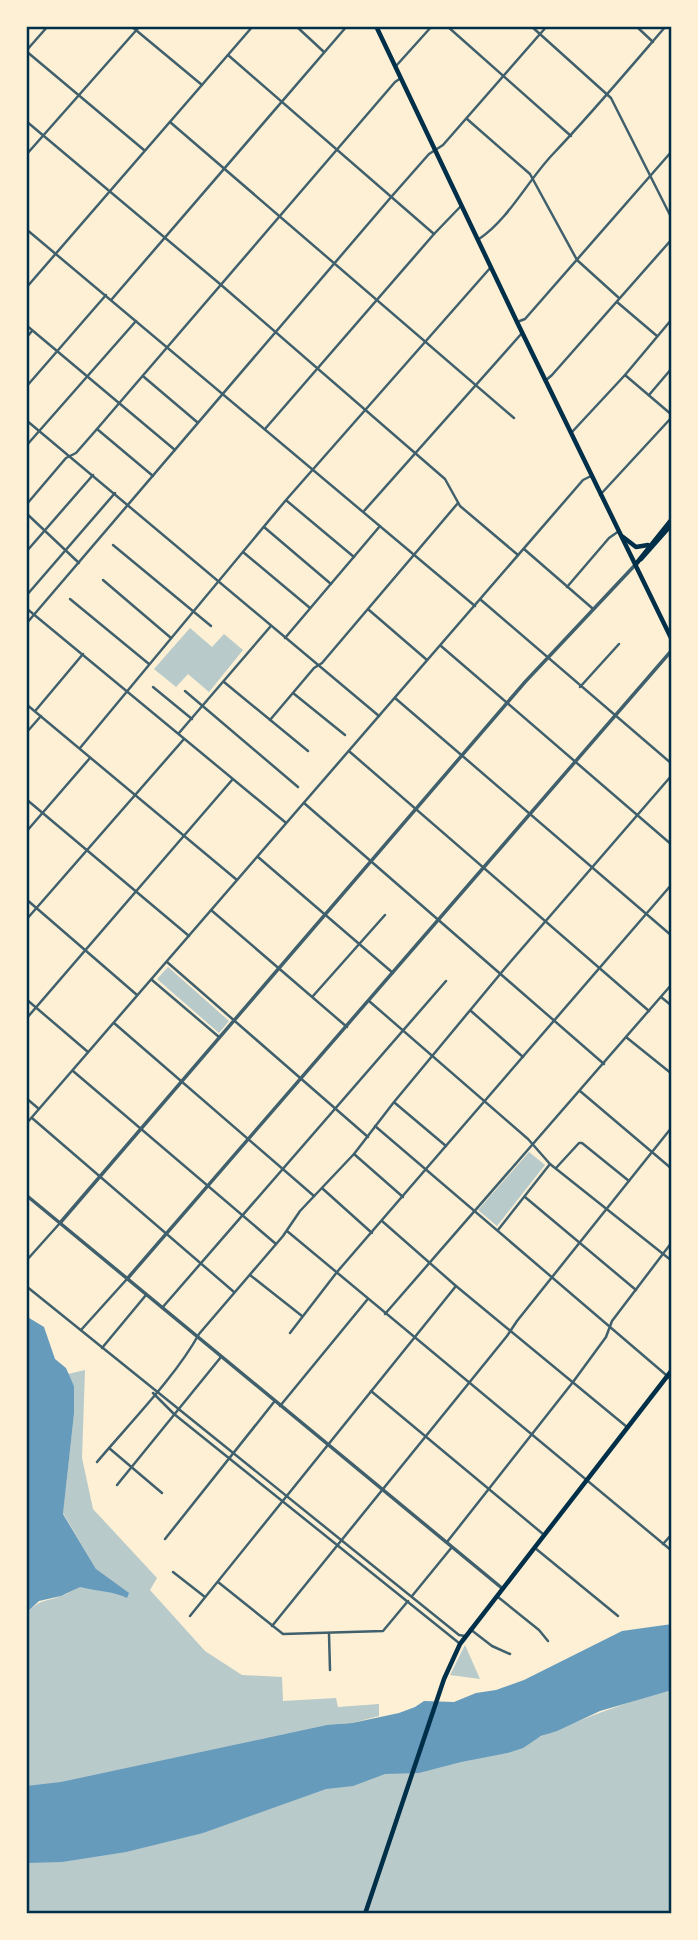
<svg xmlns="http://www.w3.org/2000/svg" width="698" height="1940" font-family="'Noto Sans',sans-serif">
	<rect width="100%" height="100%" fill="#fdf0d5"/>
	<g fill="#b9caca">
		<polygon points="190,628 212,647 224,634 243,650 209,692 188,674 176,687 154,669"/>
		<polygon points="168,967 229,1021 219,1033 157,979"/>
		<polygon points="529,1152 545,1165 497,1226 478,1210"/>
		<path d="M85,1370L82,1458L93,1509L157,1578L150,1590L205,1651L242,1675L282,1677L283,1701L336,1698L338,1707L379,1704V1716L352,1723L339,1724L385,1774L508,1753C521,1749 530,1741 542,1736C585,1718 627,1701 672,1690V1914H26V1613C43,1598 42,1603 61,1596C76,1591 85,1581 96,1569L63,1513L74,1414V1386L68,1374Z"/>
		<polygon points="465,1645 480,1679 450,1675"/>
	</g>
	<g fill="#669bbc">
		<path d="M26,1316L44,1327L55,1359L66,1368L74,1386V1414L63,1514L96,1569L129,1593L127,1598C114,1591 95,1591 80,1587L61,1596L39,1601L26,1613Z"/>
		<polygon points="672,1624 672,1690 600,1711 557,1731 541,1736 523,1748 508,1753 461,1762 419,1773 385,1774 353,1786 326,1789 203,1833 126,1852 62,1862 26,1863 26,1786 61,1782 327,1725 352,1723 399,1713 415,1707 424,1701 454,1702 476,1693 496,1690 524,1680 622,1631"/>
	</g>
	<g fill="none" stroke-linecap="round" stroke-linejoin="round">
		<g stroke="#3f606c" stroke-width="2.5">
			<polyline points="48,26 26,51 144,150"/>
			<polyline points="131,26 202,85"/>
			<polyline points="296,26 324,52"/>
			<polyline points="447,26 571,136"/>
			<polyline points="531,26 611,98 672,219"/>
			<polyline points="636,26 653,42"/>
			<polyline points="228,55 434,234"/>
			<polyline points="396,66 432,26"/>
			<polyline points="467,119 530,174 577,260 619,298"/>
			<polyline points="26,121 220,284 445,479 460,506 518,555"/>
			<polyline points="170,122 514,418"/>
			<polyline points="26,155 140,26"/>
			<polyline points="26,229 475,606"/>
			<path d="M479,239C509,219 528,180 553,154C592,113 629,69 666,26"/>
			<polyline points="26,288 253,26"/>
			<polyline points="112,299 347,26"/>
			<polyline points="617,302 657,336"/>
			<polyline points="517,322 525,319 672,151"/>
			<polyline points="26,325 175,450"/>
			<polyline points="26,338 32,331"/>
			<polyline points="625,375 672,415"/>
			<polyline points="144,377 197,422"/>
			<polyline points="545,381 552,375 672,239"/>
			<polyline points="26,387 106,295"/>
			<polyline points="649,395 672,368"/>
			<polyline points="26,420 379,716"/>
			<polyline points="97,429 153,476"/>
			<polyline points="265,429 434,234 461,206"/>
			<polyline points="572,432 625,375 672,319"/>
			<polyline points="26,446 136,321"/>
			<polyline points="600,495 672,417"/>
			<polyline points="287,501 354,557"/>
			<polyline points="26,505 66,458 76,453 97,429 395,82 401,78"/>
			<polyline points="364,511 522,333"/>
			<polyline points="26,513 79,563"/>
			<polyline points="264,527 331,584"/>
			<polyline points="113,545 211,626"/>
			<polyline points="524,549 592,608"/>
			<polyline points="26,552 93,475"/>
			<polyline points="243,552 310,608"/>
			<polyline points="103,580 171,638"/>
			<polyline points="567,587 609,538 619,531"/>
			<polyline points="26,596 115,493"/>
			<polyline points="70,599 149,664"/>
			<polyline points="481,600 672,764"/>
			<polyline points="26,608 285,822"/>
			<polyline points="369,610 427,660"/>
			<polyline points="26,624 392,196 429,154 443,145 547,26"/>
			<polyline points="285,638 380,526"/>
			<polyline points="441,646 672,845"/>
			<polyline points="224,682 308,751"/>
			<polyline points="153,687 192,719"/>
			<polyline points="580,687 619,644"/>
			<polyline points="185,691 298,787"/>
			<polyline points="293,693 345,735"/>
			<polyline points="395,698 672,936"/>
			<polyline points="26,704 237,880"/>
			<polyline points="36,710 83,654"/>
			<polyline points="270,720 314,668 322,663 458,503"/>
			<polyline points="26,733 41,716"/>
			<polyline points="179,733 270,627"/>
			<polyline points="80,748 286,500 491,267"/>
			<polyline points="350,752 649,1011"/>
			<polyline points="26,799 189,936"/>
			<polyline points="304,803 604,1064"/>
			<polyline points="26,832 90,758"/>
			<polyline points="258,857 393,973"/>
			<polyline points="26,899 137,995"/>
			<polyline points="211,910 347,1027"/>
			<polyline points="26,920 184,739"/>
			<polyline points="167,962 368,1137"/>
			<polyline points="152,980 219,1037"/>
			<polyline points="313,996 385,915"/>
			<polyline points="661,997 672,1006"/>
			<polyline points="26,999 88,1052"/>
			<polyline points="369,1001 528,1139 550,1164 672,1261"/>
			<polyline points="471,1011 523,1057"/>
			<polyline points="26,1019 232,780"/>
			<polyline points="114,1023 314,1196"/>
			<polyline points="626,1037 672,1074"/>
			<polyline points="73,1071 276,1244"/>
			<polyline points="580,1091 672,1169"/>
			<polyline points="26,1098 39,1109"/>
			<polyline points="395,1103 446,1146"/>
			<polyline points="32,1118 234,1292"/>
			<polyline points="26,1124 583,480 591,476"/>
			<polyline points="375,1126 672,1380"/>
			<polyline points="354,1154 403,1197"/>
			<polyline points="556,1168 579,1143 582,1143 629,1181"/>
			<polyline points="323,1189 372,1233"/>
			<polyline points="525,1197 636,1290"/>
			<polyline points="382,1221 456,1286 627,1427"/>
			<polyline points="498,1230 550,1164"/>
			<polyline points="287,1231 672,1551"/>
			<polyline points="26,1261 60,1223"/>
			<polyline points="250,1275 302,1316"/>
			<polyline points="26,1286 459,1635 465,1636"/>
			<polyline points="162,1308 446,981"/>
			<polyline points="385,1314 672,984"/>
			<polyline points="81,1330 127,1279"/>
			<polyline points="290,1333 337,1272 672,884"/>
			<polyline points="102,1348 146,1295"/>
			<polyline points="371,1391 543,1534"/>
			<polyline points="153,1393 174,1414 459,1643"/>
			<polyline points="280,1406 367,1300"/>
			<polyline points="109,1448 162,1493"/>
			<path d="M97,1462C129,1424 176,1376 199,1334L283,1236L300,1211L354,1154L394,1102L506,967L672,775"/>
			<polyline points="117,1485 221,1357"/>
			<polyline points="165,1539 274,1402"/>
			<polyline points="447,1542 573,1382 606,1337 612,1321 672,1242"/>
			<polyline points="663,1544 672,1534"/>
			<polyline points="535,1548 618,1616"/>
			<polyline points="173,1572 205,1597"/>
			<polyline points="218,1582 283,1634 383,1631 408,1601"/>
			<polyline points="412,1596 452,1547"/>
			<polyline points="498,1597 539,1630 548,1641"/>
			<polyline points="190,1616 456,1286"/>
			<polyline points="272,1626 507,1336 517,1321 672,1127"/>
			<polyline points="470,1629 492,1646 510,1654"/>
			<polyline points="329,1634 330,1670"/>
		</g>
		<g stroke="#3f606c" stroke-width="3.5">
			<polyline points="26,1195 503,1589"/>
			<polyline points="60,1223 525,682 636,564"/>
			<polyline points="127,1279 672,650"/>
		</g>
		<g stroke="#003049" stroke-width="4.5">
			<polyline points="376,26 517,322 672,640"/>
			<polyline points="623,537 636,547 648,545"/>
			<polyline points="641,559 672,524"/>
			<polyline points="636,564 672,519"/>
			<polyline points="365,1914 444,1679 460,1644 672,1370"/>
		</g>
	</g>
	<rect width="698" height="1940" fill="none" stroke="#fdf0d5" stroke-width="56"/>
	<rect x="28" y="28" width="642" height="1884" fill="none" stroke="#003049" stroke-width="2.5"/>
</svg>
